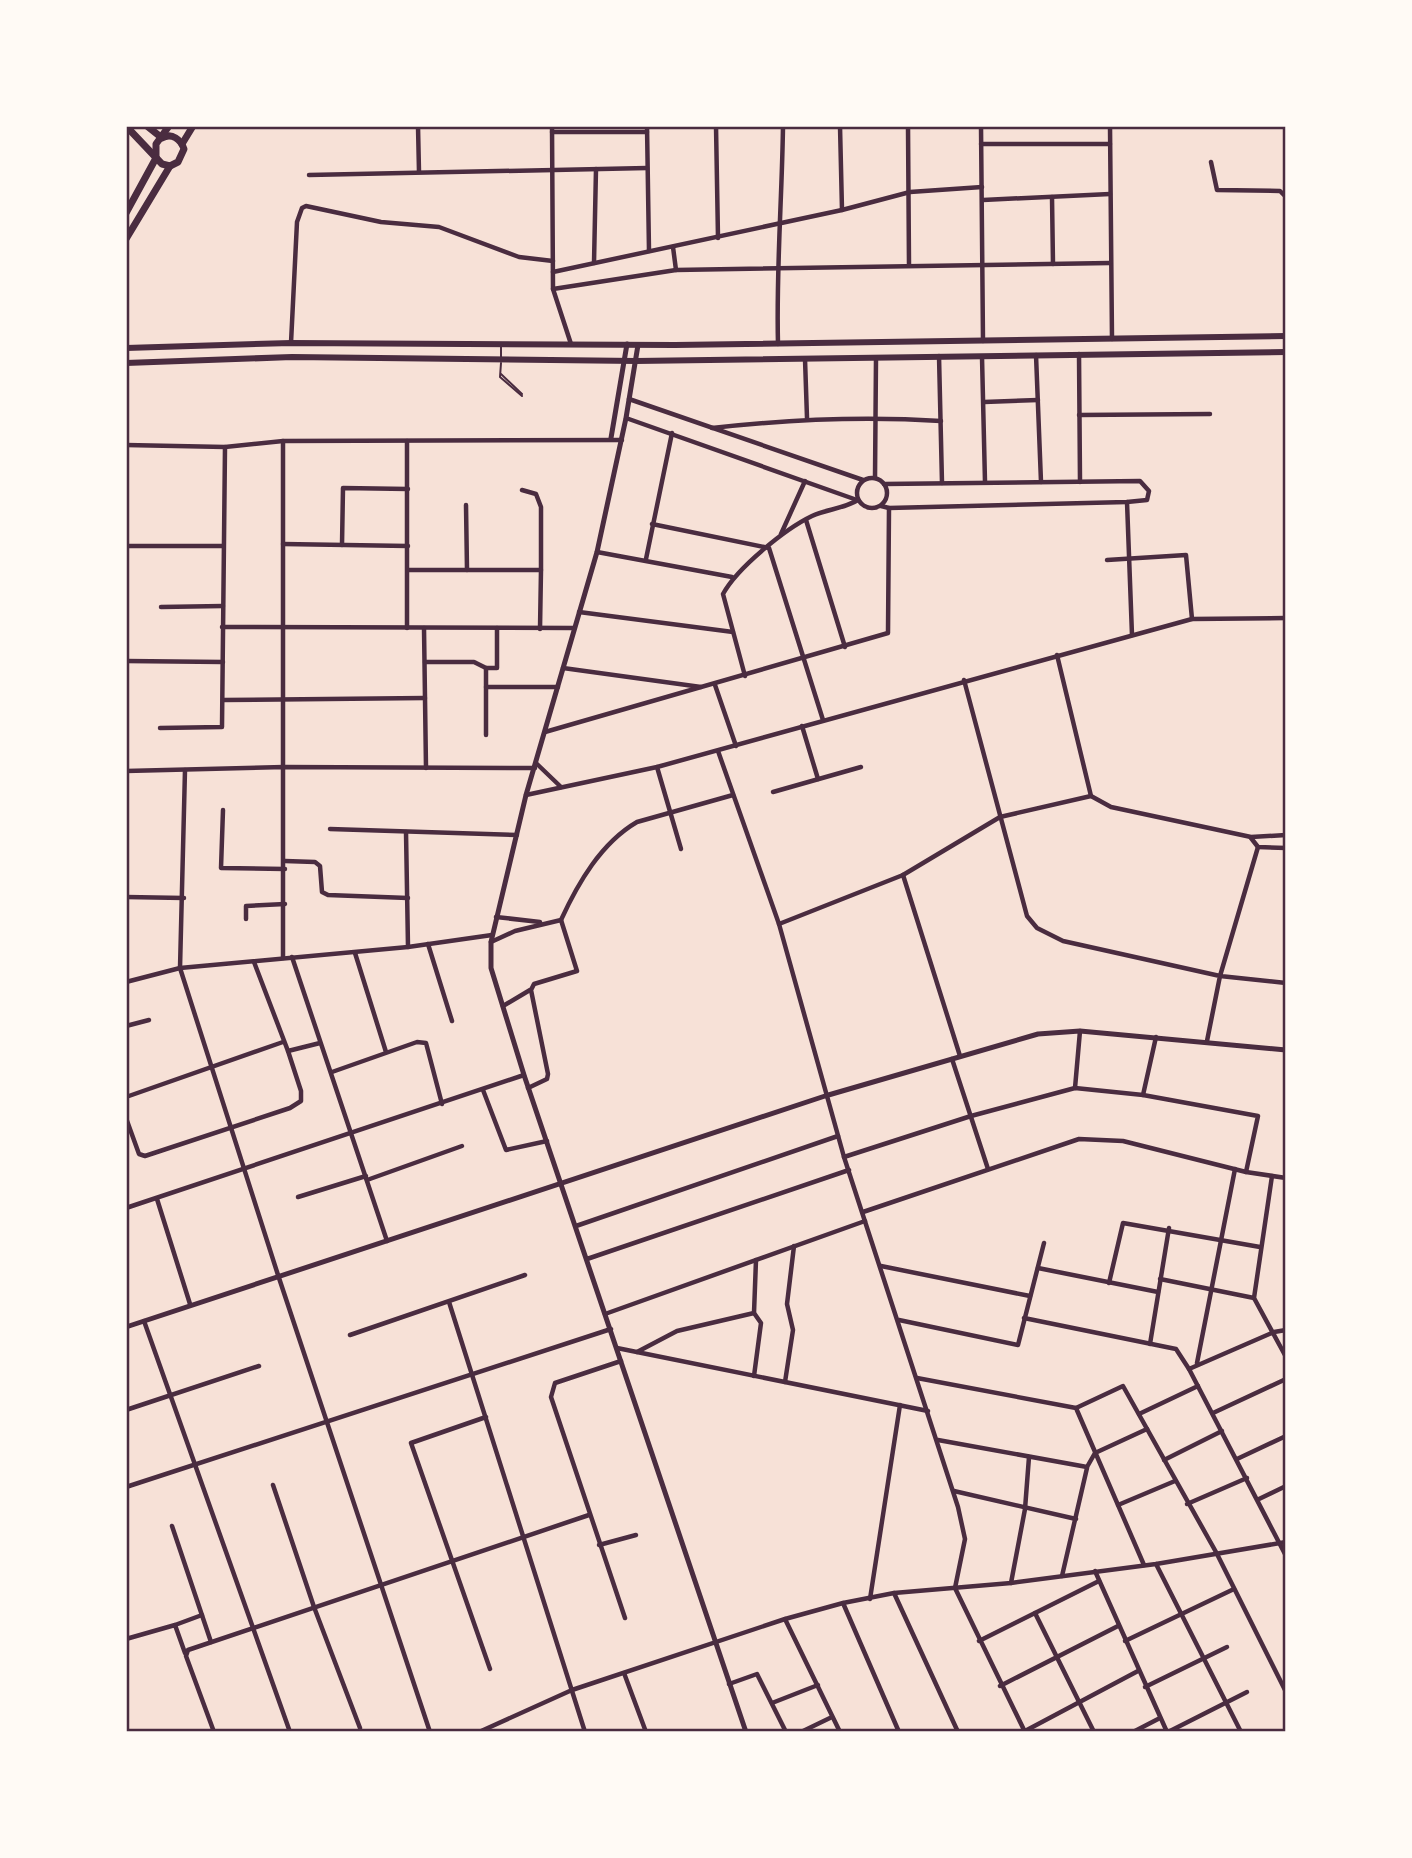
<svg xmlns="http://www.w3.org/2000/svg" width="1412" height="1858" font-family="'Open Sans',sans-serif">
	<rect width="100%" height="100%" fill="#f7e1d7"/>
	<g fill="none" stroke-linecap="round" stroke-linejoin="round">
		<g stroke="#4a2c40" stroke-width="2">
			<polyline points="501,345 501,357"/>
			<polyline points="501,363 500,377 522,396"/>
			<polyline points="501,374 522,394"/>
		</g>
		<g stroke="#4a2c40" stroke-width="4.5">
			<polyline points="418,126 419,172"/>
			<polyline points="552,126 553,289 571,344"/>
			<polyline points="647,126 649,251"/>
			<polyline points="716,126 718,238"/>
			<polyline points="840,126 842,210"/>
			<polyline points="908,126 909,265"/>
			<polyline points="981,126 983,341"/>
			<polyline points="1110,126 1112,339"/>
			<polyline points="552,132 647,132"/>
			<polyline points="981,144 1110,144"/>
			<polyline points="1211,162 1217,190 1280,191 1286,197"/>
			<polyline points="309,175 647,168"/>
			<polyline points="1052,197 1053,264"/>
			<polyline points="983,200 1110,194"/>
			<polyline points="673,247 676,270"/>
			<polyline points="594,263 596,169"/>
			<polyline points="553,272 842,210 910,192 982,187"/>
			<polyline points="553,289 676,270 1110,263"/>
			<polyline points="291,343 297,222 302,208 306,206 381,222 439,227 519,257 553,261"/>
			<path d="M778,344C776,271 782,199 783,126"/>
			<polyline points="1079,354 1080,482"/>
			<polyline points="1036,355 1041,482"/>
			<polyline points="939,356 942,483"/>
			<polyline points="982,357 985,482"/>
			<polyline points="805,359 807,418"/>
			<polyline points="629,399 863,480"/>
			<polyline points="984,402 1038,400"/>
			<polyline points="1079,415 1210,414"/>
			<polyline points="626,418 857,500"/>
			<path d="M712,428C791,419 862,416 941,421"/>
			<polyline points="283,441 283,958"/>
			<polyline points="126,445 225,447 283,441 622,440"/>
			<circle cx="872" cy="493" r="15"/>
			<polyline points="875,478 876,358"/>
			<polyline points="522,490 536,494 541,507 541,570"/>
			<polyline points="1127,502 1132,635"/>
			<polyline points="466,505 467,570"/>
			<polyline points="881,506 889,508 1127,502 1147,500 1149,491 1140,481 884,484"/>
			<polyline points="806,520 845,647"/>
			<polyline points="652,524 769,548 823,720"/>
			<polyline points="781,534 805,481"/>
			<polyline points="283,544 408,546"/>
			<polyline points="342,545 343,488 408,489"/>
			<polyline points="126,546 223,546"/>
			<polyline points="597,552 732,577"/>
			<polyline points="646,559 672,433"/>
			<polyline points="1107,560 1186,555 1192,619"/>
			<polyline points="408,570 541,570 540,629"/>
			<polyline points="161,607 223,606"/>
			<polyline points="579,612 733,632"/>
			<polyline points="222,627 574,628"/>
			<polyline points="407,628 407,441"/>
			<polyline points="424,628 426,768"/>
			<polyline points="1057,655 1091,796"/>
			<polyline points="126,661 223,662"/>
			<polyline points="425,662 474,662 486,668"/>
			<polyline points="563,668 701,687"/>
			<path d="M745,676L723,594C737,568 785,529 812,516C827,509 843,509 858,500"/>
			<polyline points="964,680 1027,916 1037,928 1063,941 1220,976 1207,1041"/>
			<polyline points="715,685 736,746"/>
			<polyline points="486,687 558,687"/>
			<polyline points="223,700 425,698"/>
			<polyline points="802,726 818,779"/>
			<polyline points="160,728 222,727 225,447"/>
			<polyline points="545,732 888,633 889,508"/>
			<polyline points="486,735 486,668 497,668 497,628"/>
			<polyline points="718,751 779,924 844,1157 958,1507 965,1539 955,1588 1025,1732"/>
			<polyline points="537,764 561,787"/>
			<polyline points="657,767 681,849"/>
			<polyline points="185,770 180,968 278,1275 430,1732"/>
			<polyline points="126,771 284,767 535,768"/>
			<polyline points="773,792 861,767"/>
			<polyline points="526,795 657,767 1192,619 1286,618"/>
			<polyline points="223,810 221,868 285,869"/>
			<polyline points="330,829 517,835"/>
			<polyline points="406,832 408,947"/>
			<polyline points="1251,838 1258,847 1286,848"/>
			<polyline points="1258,847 1220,976 1286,983"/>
			<polyline points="285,861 315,862 320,866 322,892 328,895 408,898"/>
			<polyline points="903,875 960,1056"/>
			<polyline points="126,897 184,898"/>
			<polyline points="496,917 540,922"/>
			<polyline points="246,919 246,906 285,904"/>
			<polyline points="779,924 903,875 1000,817 1091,796 1111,807 1251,837 1286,835"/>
			<path d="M491,942L515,931L561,920C578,883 601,843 637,822L733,795"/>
			<polyline points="428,944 452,1021"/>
			<polyline points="355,953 386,1052"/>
			<polyline points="292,957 387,1241"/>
			<polyline points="126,982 180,968 408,947 492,935"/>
			<polyline points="503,1006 530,990"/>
			<polyline points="126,1026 149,1020"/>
			<polyline points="288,1051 320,1043"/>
			<polyline points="952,1059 988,1169"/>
			<polyline points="332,1072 417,1042 426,1043 442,1104"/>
			<polyline points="528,1088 547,1079 548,1074 531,990 534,984 577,971 561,920"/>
			<polyline points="1075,1088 1080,1031"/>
			<polyline points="483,1090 506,1150 547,1141"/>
			<polyline points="1143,1095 1156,1037"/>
			<polyline points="126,1097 283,1042"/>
			<polyline points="126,1118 139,1154 145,1156 290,1108 301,1101 301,1091 288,1051 254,962"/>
			<polyline points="844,1157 971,1116 1075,1088 1143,1095 1258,1116 1246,1172"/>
			<polyline points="1272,1176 1254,1298 1286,1357"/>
			<polyline points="367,1180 462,1146"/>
			<polyline points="298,1197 366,1176"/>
			<polyline points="157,1199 190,1304"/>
			<polyline points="126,1208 524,1075"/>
			<polyline points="863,1212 1079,1139 1123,1141 1246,1172 1286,1178"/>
			<polyline points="576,1226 838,1136"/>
			<polyline points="587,1259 849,1170"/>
			<polyline points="881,1266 1030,1296"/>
			<polyline points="1038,1268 1158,1292"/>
			<polyline points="1160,1279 1254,1298"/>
			<polyline points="1109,1283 1123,1223 1260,1247"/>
			<polyline points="449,1302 585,1732"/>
			<polyline points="605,1314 865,1221"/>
			<polyline points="1024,1318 1176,1349 1189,1369 1274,1332 1286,1330"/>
			<polyline points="899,1320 1018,1345 1044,1243"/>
			<polyline points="144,1321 290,1732"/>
			<polyline points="350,1335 525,1275"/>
			<polyline points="1150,1344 1169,1228"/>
			<polyline points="617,1348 928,1411"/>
			<polyline points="637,1352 677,1331 754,1313"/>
			<polyline points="621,1361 555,1383 551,1397 625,1618"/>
			<polyline points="1197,1363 1235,1169"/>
			<polyline points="1189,1369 1286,1556"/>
			<polyline points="754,1376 761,1323 754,1313 756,1260"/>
			<polyline points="917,1378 1076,1408 1144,1565"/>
			<polyline points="785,1382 793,1330 787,1304 794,1246"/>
			<polyline points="1076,1408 1123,1386 1216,1552 1286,1692"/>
			<polyline points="126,1410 259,1366"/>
			<polyline points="1213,1413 1286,1379"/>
			<polyline points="1139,1414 1198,1386"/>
			<polyline points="486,1417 411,1443 490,1669"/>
			<polyline points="938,1440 1087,1467 1095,1453 1147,1429"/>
			<polyline points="1237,1459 1286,1436"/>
			<polyline points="1164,1460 1222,1431"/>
			<polyline points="273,1485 314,1607 360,1728"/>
			<polyline points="126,1487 611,1329"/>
			<polyline points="954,1491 1076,1519"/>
			<polyline points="1259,1499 1286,1486"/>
			<polyline points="1187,1504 1247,1478"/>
			<polyline points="1118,1505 1175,1481"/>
			<polyline points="172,1526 211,1642"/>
			<polyline points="599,1545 636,1535"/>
			<polyline points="1156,1564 1241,1732"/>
			<polyline points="1095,1571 1167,1732"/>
			<polyline points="1062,1576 1087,1468"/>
			<polyline points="1011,1583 1025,1509 1029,1457"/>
			<polyline points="894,1593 958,1732"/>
			<polyline points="870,1599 900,1405"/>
			<polyline points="843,1603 899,1732"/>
			<polyline points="1035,1613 1094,1732"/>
			<polyline points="785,1619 840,1732"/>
			<polyline points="175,1625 202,1615"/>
			<polyline points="126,1639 175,1625 185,1653"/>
			<polyline points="979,1641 1099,1581"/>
			<polyline points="1125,1641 1234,1589"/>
			<polyline points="624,1673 646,1732"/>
			<polyline points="729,1684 757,1674 786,1732"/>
			<polyline points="1000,1686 1118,1626"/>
			<polyline points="1145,1687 1227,1647"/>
			<polyline points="772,1703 818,1685"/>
			<polyline points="1025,1731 1138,1671"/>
			<polyline points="214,1732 186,1656 188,1650 589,1515"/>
			<polyline points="479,1732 572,1690 785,1619 843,1603 894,1593 1011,1583 1156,1564 1286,1542"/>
			<polyline points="801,1732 832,1717"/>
			<polyline points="1133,1732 1160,1718"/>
			<polyline points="1168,1732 1247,1692"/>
		</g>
		<g stroke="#4a2c40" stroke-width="5">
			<polyline points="638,345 626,418 597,552 526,795 491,942 491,968 524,1075 746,1732"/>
			<polyline points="611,438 627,344"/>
			<polyline points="126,1327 825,1096 1038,1034 1080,1031 1286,1050"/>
		</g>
		<g stroke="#4a2c40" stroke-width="6">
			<polyline points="126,348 291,343 675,345 1286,336"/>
			<polyline points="126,363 292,357 636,361 1286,352"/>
		</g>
		<g stroke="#4a2c40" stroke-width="7">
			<path d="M126,126L162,164L170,166L178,162L184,149C181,140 172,132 162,138L147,126"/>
			<polyline points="182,144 193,126"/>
			<polyline points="156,158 156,144 169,126"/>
			<polyline points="126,213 156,158"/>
			<polyline points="126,239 170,166"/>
		</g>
	</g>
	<rect width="1412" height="1858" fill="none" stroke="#fffaf5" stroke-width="256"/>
	<rect x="128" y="128" width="1156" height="1602" fill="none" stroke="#4a2c40" stroke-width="2.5"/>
</svg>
